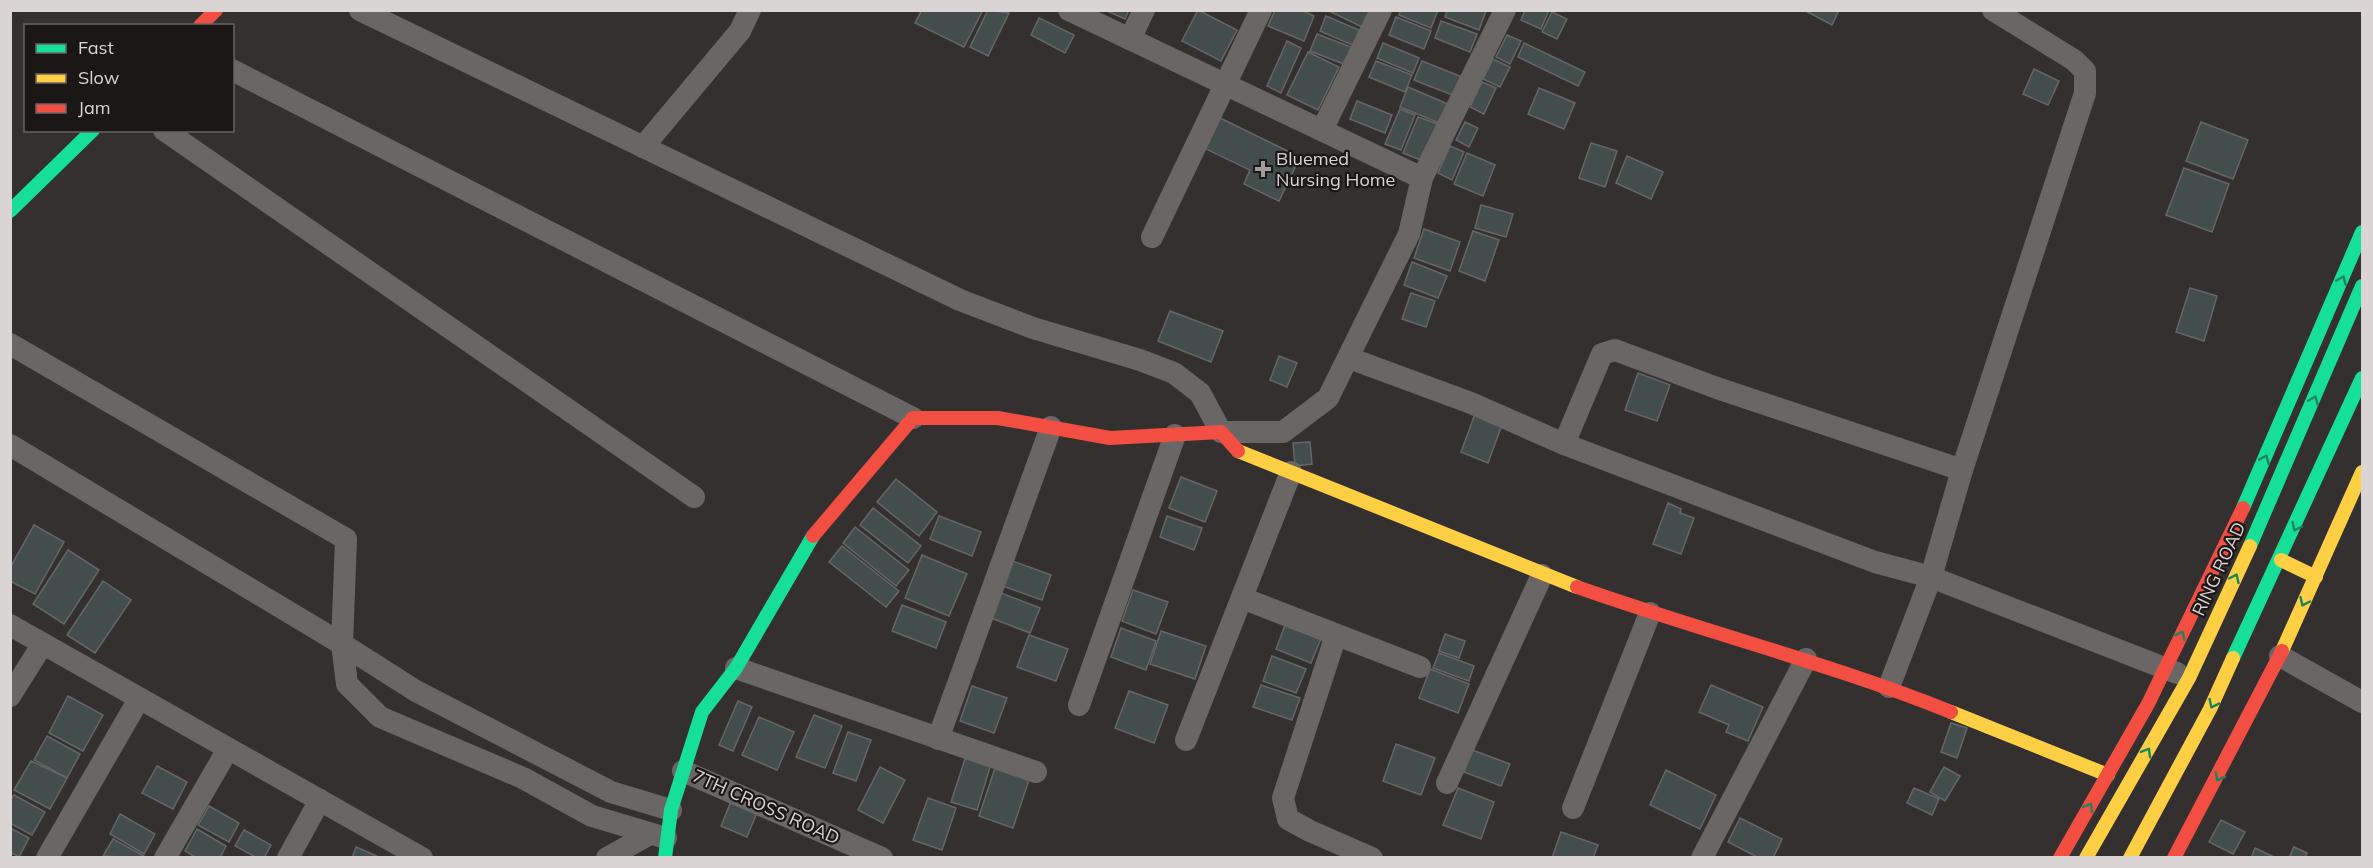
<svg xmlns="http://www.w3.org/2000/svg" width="2373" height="868" font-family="Mulish,sans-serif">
	<rect width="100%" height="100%" fill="#353030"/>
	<g fill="#434d4b" stroke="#666" stroke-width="1.5">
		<polygon points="922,10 983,10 964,47 915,23"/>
		<polygon points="988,10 1009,13 988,56 970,47"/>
		<polygon points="1105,10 1129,10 1125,19"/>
		<polygon points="1198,10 1237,30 1221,61 1182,41"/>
		<polygon points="1275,10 1301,10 1314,16 1304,41 1268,26"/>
		<polygon points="1327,10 1371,10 1364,28"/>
		<polygon points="1401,10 1438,10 1431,28 1399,15"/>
		<polygon points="1447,10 1484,10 1486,11 1479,30 1445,17"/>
		<polygon points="1525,10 1549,10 1541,29 1521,20"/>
		<polygon points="1804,10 1839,10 1832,25"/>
		<polygon points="1552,12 1567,19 1557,39 1542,32"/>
		<polygon points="1326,16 1361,31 1355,46 1320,31"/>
		<polygon points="1396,17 1431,31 1424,49 1389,35"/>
		<polygon points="1039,18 1074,35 1065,53 1031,35"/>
		<polygon points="1441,21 1477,34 1470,52 1435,38"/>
		<polygon points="1317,34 1356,49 1349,66 1310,51"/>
		<polygon points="1507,35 1521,41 1510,64 1496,57"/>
		<polygon points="1287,41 1301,48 1281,93 1267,86"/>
		<polygon points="1383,43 1419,58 1413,73 1377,58"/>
		<polygon points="1524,43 1585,72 1578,86 1518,57"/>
		<polygon points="1308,52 1339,67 1318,110 1287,95"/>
		<polygon points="1493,59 1510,67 1500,87 1483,79"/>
		<polygon points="1376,61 1412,75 1405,92 1369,77"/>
		<polygon points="1422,61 1462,77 1455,96 1414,80"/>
		<polygon points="2034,69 2059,81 2048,105 2023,94"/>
		<polygon points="1482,82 1496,88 1484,114 1470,107"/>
		<polygon points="1408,87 1450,105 1442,124 1400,107"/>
		<polygon points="1539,88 1575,103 1564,129 1528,114"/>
		<polygon points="1357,101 1392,115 1385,133 1350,119"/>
		<polygon points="1400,109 1415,115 1401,150 1385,144"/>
		<polygon points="1218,117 1300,157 1279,201 1244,184 1250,170 1204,148"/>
		<polygon points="1418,117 1438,124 1423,161 1403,153"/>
		<polygon points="1465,122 1478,128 1469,147 1456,140"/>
		<polygon points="2201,122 2248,140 2233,179 2186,161"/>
		<polygon points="1591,143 1617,151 1605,187 1579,178"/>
		<polygon points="1450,146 1464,152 1452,180 1438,173"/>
		<polygon points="1467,153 1495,165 1483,196 1454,184"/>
		<polygon points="1627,156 1663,172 1651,199 1616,183"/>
		<polygon points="2184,168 2229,184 2212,232 2166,215"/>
		<polygon points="1481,205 1513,214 1506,237 1475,228"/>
		<polygon points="1424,229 1460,242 1450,271 1414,258"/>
		<polygon points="1473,231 1499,240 1485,281 1459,271"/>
		<polygon points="1412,262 1447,276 1438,298 1404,285"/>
		<polygon points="2190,288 2217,296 2204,341 2176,332"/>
		<polygon points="1411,293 1435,301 1426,327 1402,319"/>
		<polygon points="1170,311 1223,331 1211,362 1158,341"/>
		<polygon points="1279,356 1297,363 1287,387 1270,380"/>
		<polygon points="1638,373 1670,385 1657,421 1625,410"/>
		<polygon points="1475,414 1502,425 1488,463 1461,452"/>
		<polygon points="1310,442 1312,464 1295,466 1293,443"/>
		<polygon points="1181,477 1217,491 1205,522 1169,508"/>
		<polygon points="896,479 937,512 919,536 877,502"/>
		<polygon points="1668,503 1681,509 1680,513 1694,518 1681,554 1653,544"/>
		<polygon points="873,508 921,546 908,563 860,525"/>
		<polygon points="939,516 981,532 972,556 930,539"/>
		<polygon points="1167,516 1202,528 1194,550 1160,537"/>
		<polygon points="34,525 64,542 35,594 10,581 10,568"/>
		<polygon points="855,527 909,570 896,586 843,543"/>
		<polygon points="842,546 899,591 886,607 829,562"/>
		<polygon points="68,550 99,570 64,624 33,604"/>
		<polygon points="922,555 967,574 949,616 905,598"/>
		<polygon points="1007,559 1051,575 1042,600 997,584"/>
		<polygon points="103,581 131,600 95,653 67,635"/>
		<polygon points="1133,590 1168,602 1156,634 1122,621"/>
		<polygon points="996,591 1040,608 1030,633 986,616"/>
		<polygon points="902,605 946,622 936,648 892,631"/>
		<polygon points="1287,620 1323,634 1311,663 1276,649"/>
		<polygon points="1121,628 1156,641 1146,670 1111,657"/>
		<polygon points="1161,631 1206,646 1195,679 1150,664"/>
		<polygon points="1445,634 1465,641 1459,658 1439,651"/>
		<polygon points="1029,635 1068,649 1056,681 1017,667"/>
		<polygon points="1439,653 1474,666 1469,681 1433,668"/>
		<polygon points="1272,656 1306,669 1296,693 1263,681"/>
		<polygon points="1430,669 1469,684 1458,713 1419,698"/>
		<polygon points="1261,685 1300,698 1292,720 1253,707"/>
		<polygon points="1711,685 1763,707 1748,741 1726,732 1729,725 1699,712"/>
		<polygon points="972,686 1007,698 994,733 960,721"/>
		<polygon points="1129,691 1168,705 1154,743 1115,728"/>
		<polygon points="68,696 103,715 83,751 49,733"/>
		<polygon points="738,701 752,707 733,751 719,745"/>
		<polygon points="814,715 842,726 825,768 796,757"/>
		<polygon points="759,717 794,732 777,770 742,755"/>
		<polygon points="1951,723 1967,728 1957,758 1941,752"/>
		<polygon points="848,732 871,740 856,781 833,773"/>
		<polygon points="47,736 80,754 67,778 34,760"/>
		<polygon points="1396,744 1435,758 1421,795 1383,781"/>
		<polygon points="1472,750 1510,764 1501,786 1464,772"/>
		<polygon points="966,756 991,764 977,810 951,802"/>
		<polygon points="31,761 67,778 50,809 14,790"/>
		<polygon points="996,765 1030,777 1013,828 979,816"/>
		<polygon points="157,766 187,782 173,809 142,793"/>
		<polygon points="880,767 905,780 883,823 858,810"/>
		<polygon points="1944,767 1960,776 1945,801 1930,792"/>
		<polygon points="1666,770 1716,795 1700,829 1650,805"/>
		<polygon points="1458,788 1494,802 1481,839 1443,825"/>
		<polygon points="1914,788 1939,799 1932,815 1907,803"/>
		<polygon points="14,795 45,812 32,835 10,823 10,800"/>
		<polygon points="928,798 956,808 942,850 913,840"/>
		<polygon points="732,799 758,810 747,837 721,826"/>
		<polygon points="209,806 239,823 229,842 198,825"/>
		<polygon points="120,814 155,834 144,854 110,834"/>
		<polygon points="1740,818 1782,839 1773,858 1759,858 1728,842"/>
		<polygon points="2221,820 2245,832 2233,854 2209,842"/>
		<polygon points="10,828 29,838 19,857 10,852"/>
		<polygon points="197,829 226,846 220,858 197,858 185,851"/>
		<polygon points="244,830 271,845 264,858 257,858 235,846"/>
		<polygon points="1561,832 1598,845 1593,858 1552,858"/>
		<polygon points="113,839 144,856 143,858 103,856"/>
		<polygon points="356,847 381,858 352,858"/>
		<polygon points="2294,847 2307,853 2305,858 2289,858"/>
		<polygon points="2255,848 2276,858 2251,858"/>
	</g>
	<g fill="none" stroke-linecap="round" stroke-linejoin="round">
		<g stroke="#6b6666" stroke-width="22">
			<polyline points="360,10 960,300 1033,328 1140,360 1174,373 1200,393 1221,432 1283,432 1328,398 1409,234 1422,178 1505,10"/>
			<polyline points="1069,10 1422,178"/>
			<polyline points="1130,39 1144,10"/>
			<polyline points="232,70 913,418"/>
			<polyline points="164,130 694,497"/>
			<polyline points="1322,130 1381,10"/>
			<polyline points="643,147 740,31 750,10"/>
			<polyline points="1152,237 1261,10"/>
			<polyline points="10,344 346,539 342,644 416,691 611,792 671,810"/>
			<polyline points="1349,358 1471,403 1564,444 1875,562 1931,577 2177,673"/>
			<polyline points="1564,444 1602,354 1615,350 1717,388 1962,470 1931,577 1889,687"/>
			<polyline points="10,445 342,644 347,684 380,717 523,778 592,816 666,838"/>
			<polyline points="1962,470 2085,93 2085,71 2074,60 1993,10"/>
			<polyline points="1242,598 1420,667"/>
			<polyline points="10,625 422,858"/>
			<polyline points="1336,635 1283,798 1288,819 1310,831 1372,858"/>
			<polyline points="2280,656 2362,702"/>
			<polyline points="736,668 1036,772"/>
			<polyline points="10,696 42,645"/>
			<polyline points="1079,705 1175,435"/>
			<polyline points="938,739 1051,427"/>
			<polyline points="1186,740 1291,472"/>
			<polyline points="683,771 882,858"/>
			<polyline points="1447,783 1542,575"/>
			<polyline points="1573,808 1650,613"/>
			<polyline points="47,858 139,699"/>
			<polyline points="165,858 228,749"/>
			<polyline points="288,858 320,800"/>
			<polyline points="607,858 650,834"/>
			<polyline points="1702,858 1806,659"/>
		</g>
		<g stroke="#16e098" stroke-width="14">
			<polyline points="10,211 93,130"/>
			<polyline points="2243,508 2362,232"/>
			<polyline points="2250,546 2362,286"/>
			<polyline points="2233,658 2362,378"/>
			<polyline points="665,858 671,810 702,712 736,668 813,536"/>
		</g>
		<g stroke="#ffcf43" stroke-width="14">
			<polyline points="1238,451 1577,587"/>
			<polyline points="2281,560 2316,577"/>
			<polyline points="2282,651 2362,472"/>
			<polyline points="1951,712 2108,775"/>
			<polyline points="2086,858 2189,678 2250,546"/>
			<polyline points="2130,858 2210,709 2233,658"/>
		</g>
		<g stroke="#f24e42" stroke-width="14">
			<polyline points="200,26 216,10"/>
			<polyline points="813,536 913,418 998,418 1110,438 1221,432 1238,451"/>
			<path d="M1577,587C1701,631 1829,663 1951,712"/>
			<polyline points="2060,858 2148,704 2243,508"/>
			<polyline points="2174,858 2282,651"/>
		</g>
	</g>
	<defs><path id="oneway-chevron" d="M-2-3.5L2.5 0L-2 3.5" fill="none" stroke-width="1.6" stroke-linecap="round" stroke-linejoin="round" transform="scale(1.5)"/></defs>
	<g stroke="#19865e">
		<use href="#oneway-chevron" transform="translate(2342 280) rotate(-67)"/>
		<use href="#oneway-chevron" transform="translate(2314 400) rotate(-67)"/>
		<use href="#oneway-chevron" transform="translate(2265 459) rotate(-66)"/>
		<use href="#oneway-chevron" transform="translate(2296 527) rotate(115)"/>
		<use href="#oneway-chevron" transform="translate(2235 578) rotate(-65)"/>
		<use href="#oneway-chevron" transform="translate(2304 602) rotate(115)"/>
		<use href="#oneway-chevron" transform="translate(2181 635) rotate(-64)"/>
		<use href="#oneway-chevron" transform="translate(2213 704) rotate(116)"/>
		<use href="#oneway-chevron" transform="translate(2147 752) rotate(-60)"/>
		<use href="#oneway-chevron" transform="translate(2219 777) rotate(118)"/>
		<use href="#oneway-chevron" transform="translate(2089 807) rotate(-60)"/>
	</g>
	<path fill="#a19b9b" stroke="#1c1717" stroke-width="2" d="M1260 160h6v6h6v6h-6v6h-6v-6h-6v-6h6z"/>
	<g text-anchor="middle" stroke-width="4.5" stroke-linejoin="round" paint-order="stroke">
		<g font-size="18" fill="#dbd4d4" stroke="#1c1717" text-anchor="start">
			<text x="1276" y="165">Bluemed<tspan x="1276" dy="21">Nursing Home</tspan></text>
		</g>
		<g font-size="18" fill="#dbd4d4" stroke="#1c1717">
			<text transform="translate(2219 569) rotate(-65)" y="6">RING ROAD</text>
			<text transform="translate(766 807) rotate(24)" y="6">7TH CROSS ROAD</text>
		</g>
	</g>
	<rect width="2373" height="868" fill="none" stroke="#dbd4d4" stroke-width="24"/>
	<rect x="24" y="24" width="210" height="108" fill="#1c1717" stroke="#686363" stroke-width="1.5"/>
	<rect x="36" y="44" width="30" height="9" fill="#16e098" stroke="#686363" stroke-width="1.5"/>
	<text x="78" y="54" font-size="18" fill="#dbd4d4">Fast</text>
	<rect x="36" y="74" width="30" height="9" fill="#ffcf43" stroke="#686363" stroke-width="1.5"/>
	<text x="78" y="84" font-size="18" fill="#dbd4d4">Slow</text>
	<rect x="36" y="104" width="30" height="9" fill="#f24e42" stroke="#686363" stroke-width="1.5"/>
	<text x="78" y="114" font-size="18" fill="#dbd4d4">Jam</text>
</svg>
